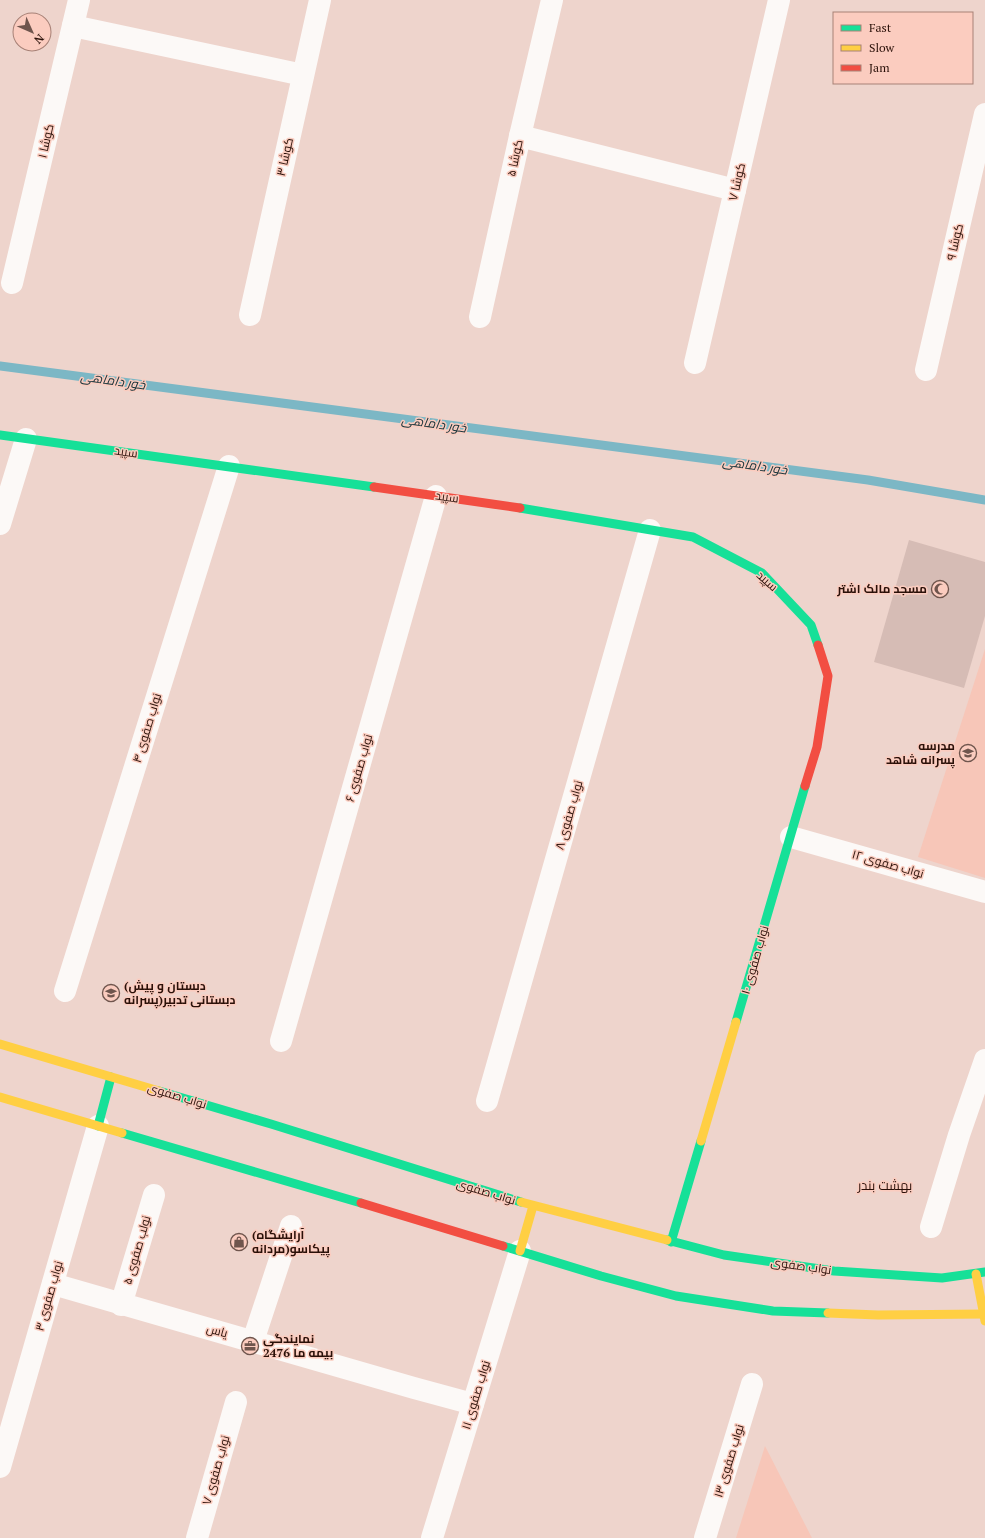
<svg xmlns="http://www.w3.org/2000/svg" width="985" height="1538" font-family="'PT Serif',Cairo,serif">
	<rect width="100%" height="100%" fill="#eed4cc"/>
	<g fill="#f7c6b8">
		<polygon points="985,649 985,878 918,857"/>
		<polygon points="765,1446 812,1538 736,1538"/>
	</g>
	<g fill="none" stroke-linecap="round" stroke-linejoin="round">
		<polyline stroke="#7cb7c5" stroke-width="9" points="0,366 868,480 985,500"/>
	</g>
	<polygon fill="#d6bcb5" points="909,540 985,562 985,616 964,688 874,662"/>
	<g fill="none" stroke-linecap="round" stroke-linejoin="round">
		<g stroke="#fcf9f7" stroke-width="22">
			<polyline points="73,26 303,75"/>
			<polyline points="520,136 735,190"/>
			<polyline points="12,283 79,0"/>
			<polyline points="250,315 320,0"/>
			<polyline points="480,317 520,136 552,0"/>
			<polyline points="695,363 779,0"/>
			<polyline points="926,370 985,114"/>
			<polyline points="0,524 26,439"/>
			<polyline points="791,837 985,892"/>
			<polyline points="65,991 229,466"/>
			<polyline points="281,1041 436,496"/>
			<polyline points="487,1101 650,530"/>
			<polyline points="931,1227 959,1135 985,1060"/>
			<polyline points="53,1284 414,1388 473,1404"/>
			<polyline points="121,1305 154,1195"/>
			<polyline points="253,1341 291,1226"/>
			<polyline points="0,1467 98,1126"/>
			<polyline points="197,1538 236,1402"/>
			<polyline points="432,1538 520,1251"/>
			<polyline points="705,1538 752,1384"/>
		</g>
		<g stroke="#16e098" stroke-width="9">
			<polyline points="0,435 374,487"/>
			<polyline points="520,508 693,537 762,573 811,625 818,645"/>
			<polyline points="736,1022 805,786"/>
			<polyline points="159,1091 271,1124 521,1202"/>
			<polyline points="98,1126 111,1077"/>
			<polyline points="122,1133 361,1203"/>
			<polyline points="667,1240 724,1255 834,1271 942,1278 985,1272"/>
			<polyline points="671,1242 701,1141"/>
			<polyline points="503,1246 601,1276 676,1296 773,1311 828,1313"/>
		</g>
		<g stroke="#ffcf43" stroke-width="9">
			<polyline points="0,1044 159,1091"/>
			<polyline points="0,1097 122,1133"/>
			<polyline points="701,1141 736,1022"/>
			<polyline points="521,1202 667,1240"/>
			<polyline points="520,1251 533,1206"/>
			<polyline points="976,1274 985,1321"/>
			<polyline points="828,1313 878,1315 985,1314"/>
		</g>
		<g stroke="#f24e42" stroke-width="9">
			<polyline points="374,487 520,508"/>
			<polyline points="805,786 817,747 828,676 818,645"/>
			<polyline points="361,1203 503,1246"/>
		</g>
	</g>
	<defs>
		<g id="mosque-ring" transform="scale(0.9)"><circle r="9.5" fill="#fbccbf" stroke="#6f554d" stroke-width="1.5"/><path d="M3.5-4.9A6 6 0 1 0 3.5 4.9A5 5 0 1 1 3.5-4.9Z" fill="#6f554d"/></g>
		<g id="school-ring" transform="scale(0.9)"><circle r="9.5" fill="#fbccbf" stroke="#6f554d" stroke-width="1.5"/><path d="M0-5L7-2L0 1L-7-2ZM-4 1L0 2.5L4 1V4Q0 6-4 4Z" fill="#6f554d"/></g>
		<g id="shop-ring" transform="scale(0.9)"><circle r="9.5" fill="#fbccbf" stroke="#6f554d" stroke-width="1.5"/><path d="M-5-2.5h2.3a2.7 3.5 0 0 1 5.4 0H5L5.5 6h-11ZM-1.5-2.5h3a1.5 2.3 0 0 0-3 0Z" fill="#6f554d"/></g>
		<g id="office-ring" transform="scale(0.9)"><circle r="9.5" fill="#fbccbf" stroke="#6f554d" stroke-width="1.5"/><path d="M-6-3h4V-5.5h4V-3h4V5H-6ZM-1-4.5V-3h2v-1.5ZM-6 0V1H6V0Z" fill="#6f554d"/></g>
	</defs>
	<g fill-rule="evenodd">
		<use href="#mosque-ring" x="940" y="589"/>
		<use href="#school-ring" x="968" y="753"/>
		<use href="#school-ring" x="111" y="993"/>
		<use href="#shop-ring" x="239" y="1242"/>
		<use href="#office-ring" x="250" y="1346"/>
	</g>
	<g text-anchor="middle" stroke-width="3" stroke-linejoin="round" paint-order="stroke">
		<g font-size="12" fill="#2a1008" stroke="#fbccbf">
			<text transform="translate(46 141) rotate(-77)" y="4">کوشا ۱</text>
			<text transform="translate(285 157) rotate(-77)" y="4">کوشا ۳</text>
			<text transform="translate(515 158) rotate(-78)" y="4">کوشا ۵</text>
			<text transform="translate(737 182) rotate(-77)" y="4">کوشا ۷</text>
			<text transform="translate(955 242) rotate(-77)" y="4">کوشا ۹</text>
			<text transform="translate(126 452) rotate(8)" y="4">سپید</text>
			<text transform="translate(447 497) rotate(8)" y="4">سپید</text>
			<text transform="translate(767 581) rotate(42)" y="4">سپید</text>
			<text transform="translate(147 728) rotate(-73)" y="4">نواب صفوی ۴</text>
			<text transform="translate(359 768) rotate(-74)" y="4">نواب صفوی ۶</text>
			<text transform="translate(569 815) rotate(-74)" y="4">نواب صفوی ۸</text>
			<text transform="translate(888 864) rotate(16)" y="4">نواب صفوی ۱۲</text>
			<text transform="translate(755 960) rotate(-74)" y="4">نواب صفوی ۱۰</text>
			<text transform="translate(177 1096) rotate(17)" y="4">نواب صفوی</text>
			<text transform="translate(486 1192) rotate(17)" y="4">نواب صفوی</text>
			<text transform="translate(137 1250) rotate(-74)" y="4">نولب صفوی ۵</text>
			<text transform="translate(801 1266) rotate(8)" y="4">نواب صفوی</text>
			<text transform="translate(49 1296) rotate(-74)" y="4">نواب صفوی ۳</text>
			<text transform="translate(217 1331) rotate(15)" y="4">یاس</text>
			<text transform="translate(476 1395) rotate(-73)" y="4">نواب صفوی ۱۱</text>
			<text transform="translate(729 1461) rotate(-73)" y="4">نواب صفوی ۱۳</text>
			<text transform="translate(216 1470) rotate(-74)" y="4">نواب صفوی ۷</text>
		</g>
		<g font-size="12" font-weight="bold" fill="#2a1008" stroke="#fbccbf" text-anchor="start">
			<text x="927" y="593" text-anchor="end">مسجد مالک اشتر</text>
			<text x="955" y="750" text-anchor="end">مدرسه<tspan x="955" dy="14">پسرانه شاهد</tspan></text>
			<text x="124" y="990">(دبستان و پیش<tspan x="124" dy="14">دبستانی تدبیر(پسرانه</tspan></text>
			<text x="252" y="1239">(آرایشگاه<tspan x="252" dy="14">پیکاسو(مردانه</tspan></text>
			<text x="263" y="1343">نمایندگی<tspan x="263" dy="14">بیمه ما 2476</tspan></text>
		</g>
		<g font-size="13" font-style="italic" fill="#133138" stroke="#fbccbf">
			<text transform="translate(113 380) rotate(8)" y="5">خور داماهی</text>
			<text transform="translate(434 423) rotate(8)" y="5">خور داماهی</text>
			<text transform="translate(755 465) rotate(8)" y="5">خور داماهی</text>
		</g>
		<g font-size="13" fill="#2a1008" stroke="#fbccbf">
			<text x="885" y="1190">بهشت بندر</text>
		</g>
	</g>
	<rect x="833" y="12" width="140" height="72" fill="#fbccbf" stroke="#a78176"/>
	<rect x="841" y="25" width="20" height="6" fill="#16e098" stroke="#a78176"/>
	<text x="869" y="32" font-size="12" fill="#2a1008">Fast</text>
	<rect x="841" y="45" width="20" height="6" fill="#ffcf43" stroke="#a78176"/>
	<text x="869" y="52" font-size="12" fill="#2a1008">Slow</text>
	<rect x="841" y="65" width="20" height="6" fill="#f24e42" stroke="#a78176"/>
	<text x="869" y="72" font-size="12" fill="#2a1008">Jam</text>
	<g transform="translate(32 32) rotate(135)"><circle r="19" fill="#fbccbf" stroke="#a78176"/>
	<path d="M0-3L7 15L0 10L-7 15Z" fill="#6f554d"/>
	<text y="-6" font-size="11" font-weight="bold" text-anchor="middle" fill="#2a1008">N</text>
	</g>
</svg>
